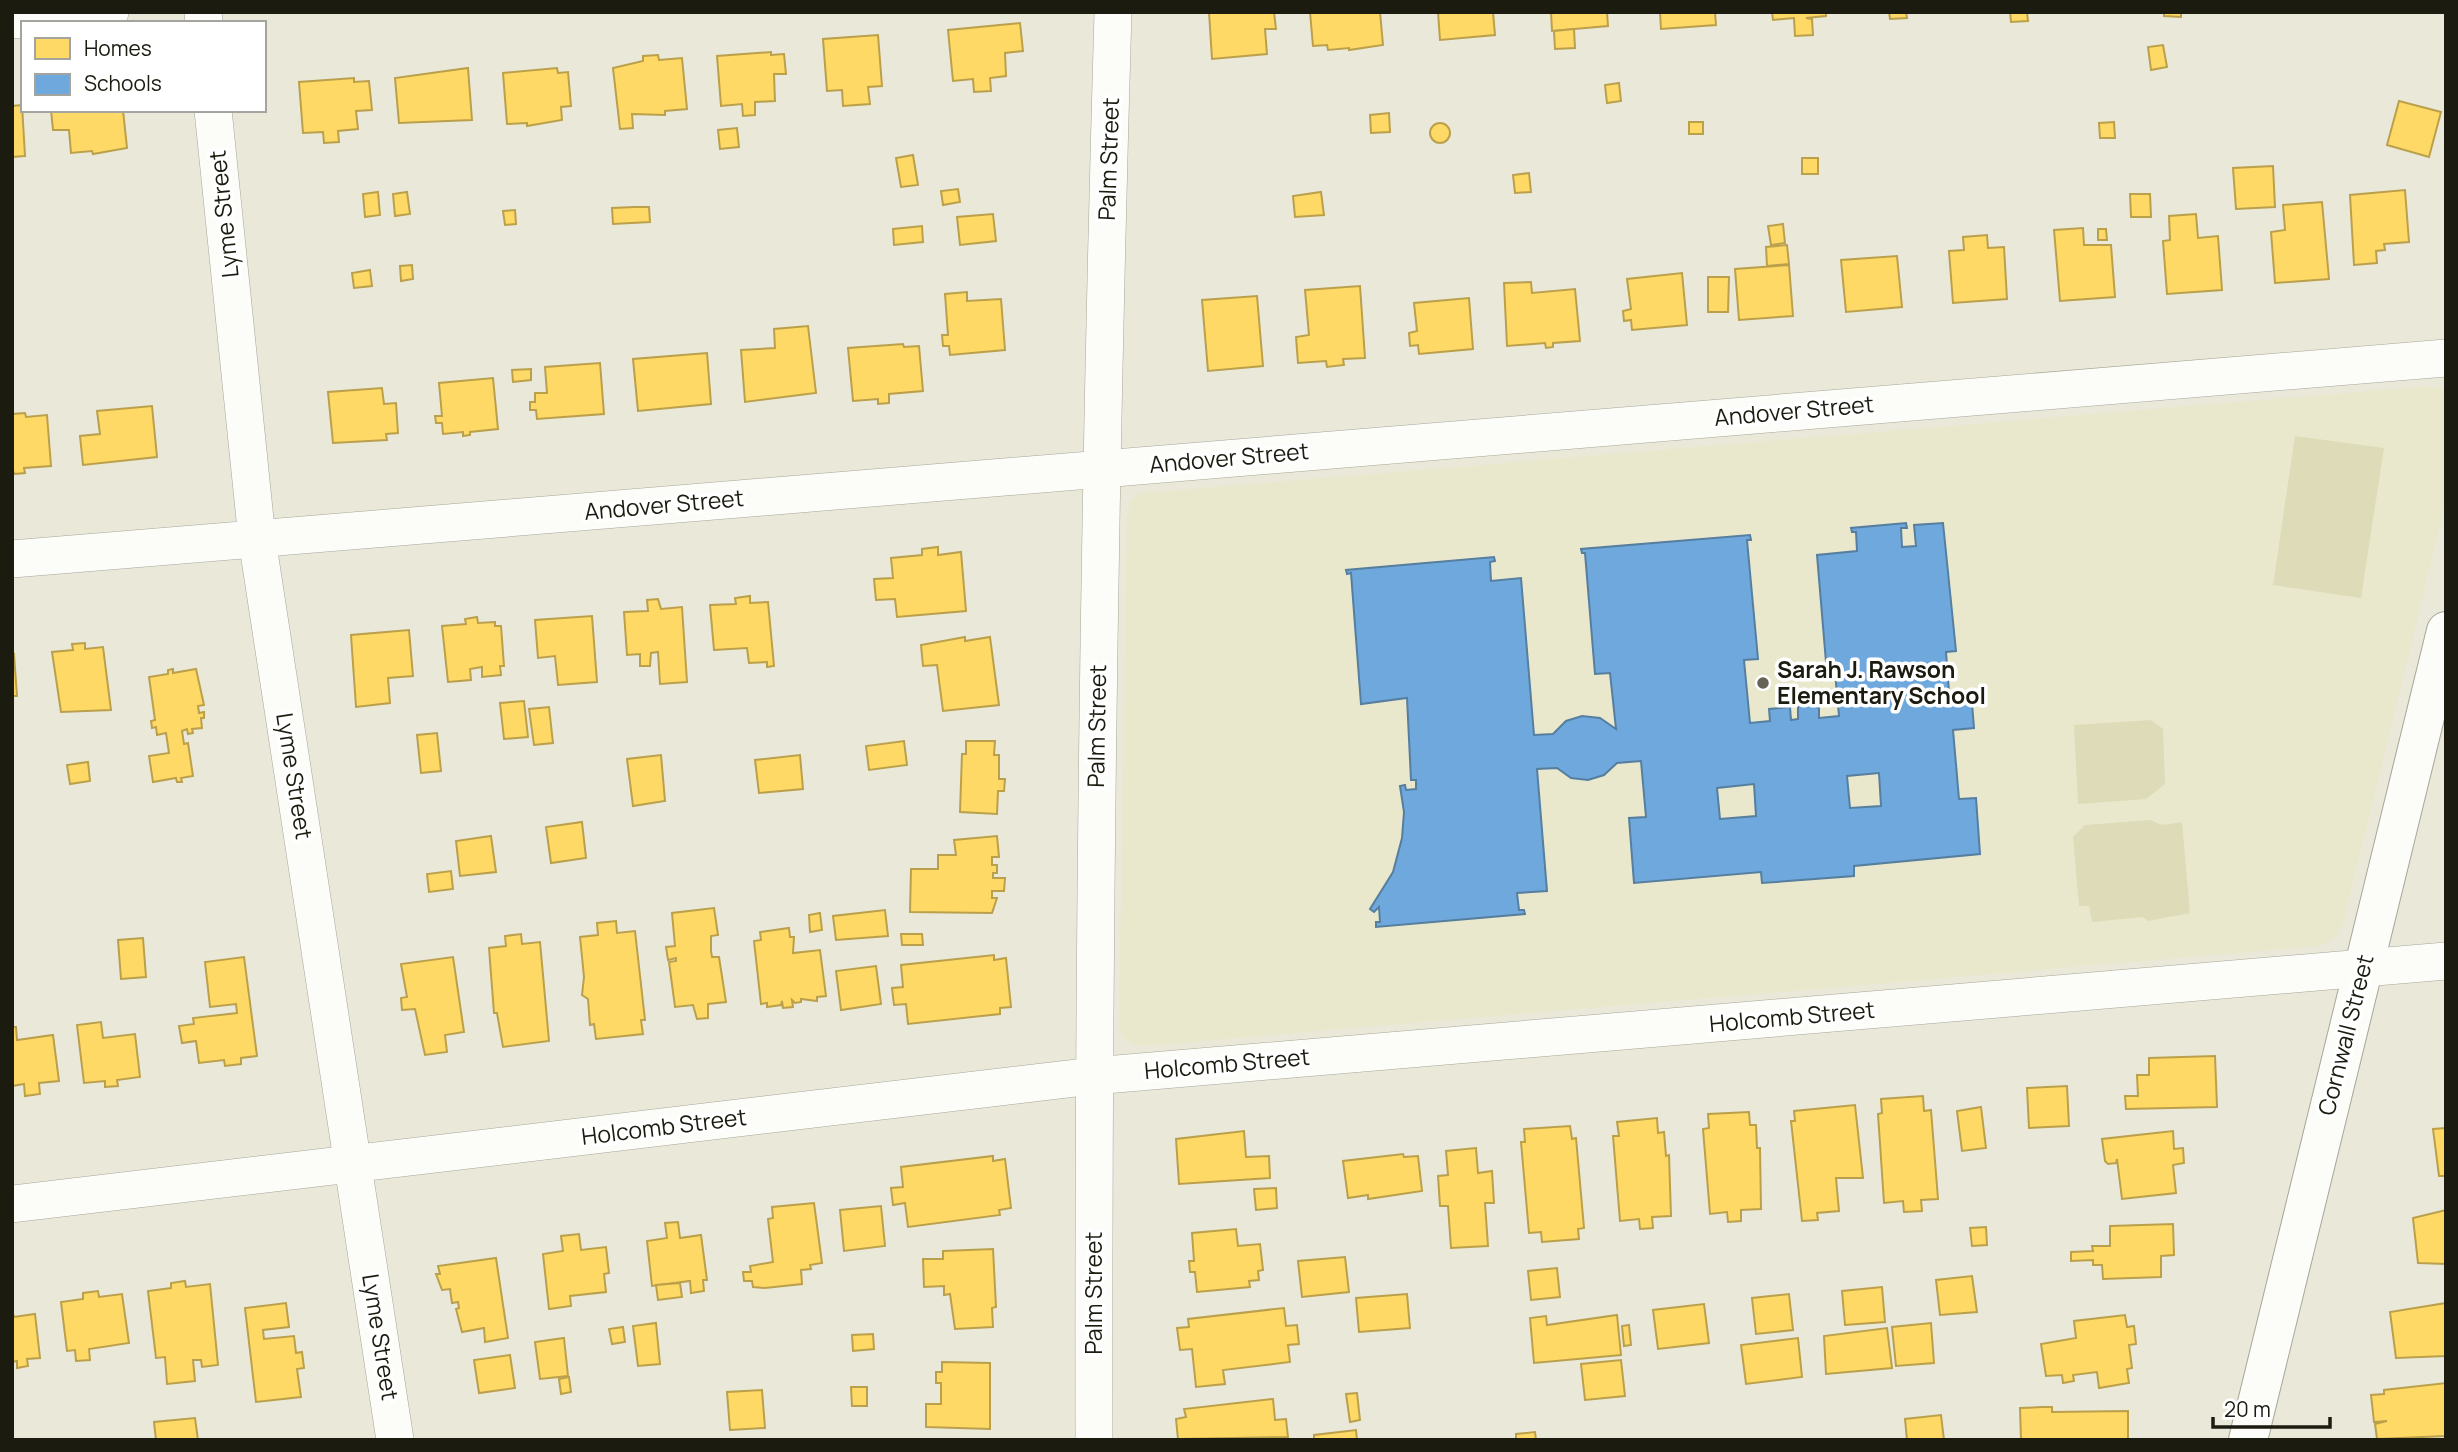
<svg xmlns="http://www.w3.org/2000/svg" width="2458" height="1452" font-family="Manrope,sans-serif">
	<rect width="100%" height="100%" fill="#eae9d9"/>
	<polygon fill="#eae8cc" points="2427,386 2446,390 2446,502 2344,921 2338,934 2322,946 1144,1046 1132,1044 1123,1037 1119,1024 1127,516 1131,499 1140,493"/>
	<g fill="#dedbb9">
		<polygon points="2295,436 2384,448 2361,598 2273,585"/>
		<polygon points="2151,720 2163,729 2165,784 2146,799 2078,804 2074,725"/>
		<polygon points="2150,820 2162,825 2182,822 2190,913 2148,921 2143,917 2092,922 2089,906 2079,906 2073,837 2085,825"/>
	</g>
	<g fill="#ffd966" stroke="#bba04c" stroke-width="2">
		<polygon points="1209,12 1274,12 1276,29 1265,29 1267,54 1212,59"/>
		<polygon points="1310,12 1380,12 1383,45 1349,50 1349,48 1328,50 1327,45 1313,46"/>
		<polygon points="1438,12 1493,12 1495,35 1440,40"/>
		<polygon points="1551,12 1607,12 1608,26 1552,31"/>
		<polygon points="1660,12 1715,12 1716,25 1661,29"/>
		<polygon points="1772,12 1826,12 1826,16 1806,18 1812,19 1813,35 1795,36 1794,18 1773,20"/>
		<polygon points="1889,12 1906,12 1907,18 1890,19"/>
		<polygon points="2010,12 2027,12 2028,21 2011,22"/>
		<polygon points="2164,12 2181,12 2181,17 2164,16"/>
		<polygon points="1020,23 1023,51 1005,53 1006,76 990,78 991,91 974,92 973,79 953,81 948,30"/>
		<polygon points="1574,29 1575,48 1555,49 1554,31"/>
		<polygon points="878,35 882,86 868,87 870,104 843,106 842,90 827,91 823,39"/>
		<polygon points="2163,45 2167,67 2151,70 2148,47"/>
		<polygon points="771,52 771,55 784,54 786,74 774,74 775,101 755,102 755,115 743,116 742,104 721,106 717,56"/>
		<polygon points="658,55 659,60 682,58 687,109 665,111 665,115 632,114 633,128 620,129 613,68 643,61 643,56"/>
		<polygon points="468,68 472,120 399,123 395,78"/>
		<polygon points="557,68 558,73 568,72 571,106 561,107 562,120 527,126 527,123 507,124 503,73"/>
		<polygon points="354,78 354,82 369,81 372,110 356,111 358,129 338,131 339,142 324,143 323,132 303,133 299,82"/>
		<polygon points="1619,83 1621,101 1607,103 1605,85"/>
		<polygon points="2399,101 2441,112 2429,157 2387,145"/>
		<polygon points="22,105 25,156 12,157 12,106"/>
		<polygon points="51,110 123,110 127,148 93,154 92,151 71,153 69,130 53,130"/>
		<polygon points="1389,113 1390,132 1371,133 1370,115"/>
		<rect x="1689" y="122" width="14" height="12"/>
		<polygon points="2114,122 2115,138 2100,138 2099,123"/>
		<circle cx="1440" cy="133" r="10"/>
		<polygon points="737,128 739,147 720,149 718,130"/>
		<polygon points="913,155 918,185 901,187 896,158"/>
		<rect x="1802" y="158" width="16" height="16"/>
		<polygon points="2273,166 2275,207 2236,209 2233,168"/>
		<polygon points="1529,173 1531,192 1515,193 1513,175"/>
		<polygon points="958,189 960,202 943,205 941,191"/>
		<polygon points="2405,190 2409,242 2384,244 2385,250 2376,251 2377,263 2354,265 2350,195"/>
		<polygon points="378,192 380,215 365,217 363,194"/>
		<polygon points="407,192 410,214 395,216 393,194"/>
		<polygon points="1321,192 1324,215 1295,217 1293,196"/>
		<polygon points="2130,194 2150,194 2151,217 2131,217"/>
		<polygon points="2322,202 2329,279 2275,283 2271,232 2285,230 2283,205"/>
		<polygon points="634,207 649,207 650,222 613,224 612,208"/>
		<polygon points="515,210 516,224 505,225 503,211"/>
		<polygon points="993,214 996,241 960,245 957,217"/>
		<polygon points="2196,214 2198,238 2218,236 2222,290 2167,294 2163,241 2170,240 2169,216"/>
		<polygon points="1783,224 1785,243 1771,245 1768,226"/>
		<polygon points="922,226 923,242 894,245 893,229"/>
		<polygon points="2083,228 2084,245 2111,245 2115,297 2060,301 2054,230"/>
		<polygon points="2098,229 2106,229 2107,240 2098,240"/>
		<polygon points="1987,235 1988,248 2004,247 2007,299 1953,303 1949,251 1964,250 1963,237"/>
		<polygon points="1787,245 1789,264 1767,266 1766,247"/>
		<polygon points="1897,256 1902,307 1846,312 1841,260"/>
		<polygon points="412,265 413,279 401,281 400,266"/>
		<polygon points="1789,265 1793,316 1739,320 1735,269"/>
		<polygon points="370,270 372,286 354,288 352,273"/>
		<polygon points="1682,273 1687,325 1632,330 1631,320 1624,321 1623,311 1631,309 1627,279"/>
		<polygon points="1708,277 1729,277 1728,312 1708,312"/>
		<polygon points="1531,282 1532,293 1575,289 1580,341 1553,343 1553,347 1546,348 1545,343 1507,346 1504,283"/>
		<polygon points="1360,286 1365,358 1343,359 1344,365 1327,367 1326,361 1298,363 1296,337 1309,335 1305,290"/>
		<polygon points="967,292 967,301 1001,299 1005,350 950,355 949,346 943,346 942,335 948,335 945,294"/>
		<polygon points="1257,296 1263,366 1208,371 1202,300"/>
		<polygon points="1469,298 1473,349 1419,354 1418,345 1410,346 1409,333 1417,331 1414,303"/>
		<polygon points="808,326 816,393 745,402 741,350 775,348 774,329"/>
		<polygon points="903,344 904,347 919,346 923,391 889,394 889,403 878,404 878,399 853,401 848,348"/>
		<polygon points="707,353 711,404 638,411 633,359"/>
		<polygon points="600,363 604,414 537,419 536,410 530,410 530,402 535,402 535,393 547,393 545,367"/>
		<polygon points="531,369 531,380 513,382 512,370"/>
		<polygon points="493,378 498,429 470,432 470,435 463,436 463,432 443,434 442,423 436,423 435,416 442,416 439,383"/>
		<polygon points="382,388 384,404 396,403 398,433 386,434 387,440 333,443 328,392"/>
		<polygon points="152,406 157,457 83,465 80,436 100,434 97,411"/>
		<polygon points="25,413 26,417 47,415 51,466 24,468 25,473 15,474 12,470 12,414"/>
		<polygon points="938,547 938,555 961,552 966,611 897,617 895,599 876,600 874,579 893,578 891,558 922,555 922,549"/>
		<polygon points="750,596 750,603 768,602 774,666 767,667 767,662 749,663 747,648 714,650 710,605 736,604 735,598"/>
		<polygon points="658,599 661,609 682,607 687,682 660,684 658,652 651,653 650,666 640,666 640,654 627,655 624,612 648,611 647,600"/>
		<polygon points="592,616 597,682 558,685 555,656 538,658 535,620"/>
		<polygon points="477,617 478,623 495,622 495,626 501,626 504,666 500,666 501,675 482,677 482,667 470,669 471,680 448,682 442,626 466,624 465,619"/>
		<polygon points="409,630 413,676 388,678 390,703 356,707 351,635"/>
		<polygon points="965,637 965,641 990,637 999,705 943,711 937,665 923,666 921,645"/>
		<polygon points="85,643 85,649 103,647 111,710 61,712 52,652 73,650 72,644"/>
		<polygon points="14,654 17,696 12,696 12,655"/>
		<polygon points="173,669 173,673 196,669 204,705 198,706 199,713 204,712 204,718 201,718 202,728 192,729 193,733 188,734 187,729 182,731 184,744 188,743 193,776 181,778 182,782 177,782 176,778 153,782 149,756 169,753 166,733 157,735 156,727 152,728 151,721 155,720 149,677 168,674 168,670"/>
		<polygon points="524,701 528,737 504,739 500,703"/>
		<polygon points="549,707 553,743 534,745 529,709"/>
		<polygon points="437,733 441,771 421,773 417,735"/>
		<polygon points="904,741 907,765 869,770 866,746"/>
		<polygon points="966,741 995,741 994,755 999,755 999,779 1005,779 1004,791 998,791 997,814 960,812 962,754 966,754"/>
		<polygon points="661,755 665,801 633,806 627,759"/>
		<polygon points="800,755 803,789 759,793 755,760"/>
		<polygon points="88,762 90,781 70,784 67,765"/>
		<polygon points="582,822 586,858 551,863 546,827"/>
		<polygon points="491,836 496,872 460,876 456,841"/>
		<polygon points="997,836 999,857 992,857 992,865 997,865 997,873 993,873 993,878 1005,878 1004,891 992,891 992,898 997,898 992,913 910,912 911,869 938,869 938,855 956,855 954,840"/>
		<polygon points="451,871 453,889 429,892 427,874"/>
		<polygon points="714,908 718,935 711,936 711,951 712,957 719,957 726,1002 708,1004 708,1018 697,1019 693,1005 675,1007 669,962 676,961 676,958 668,960 666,947 675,946 672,913"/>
		<polygon points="885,910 888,936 836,940 833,916"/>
		<polygon points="820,913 822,930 810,932 809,915"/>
		<polygon points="616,921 617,933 635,931 645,1020 641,1020 643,1034 596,1039 594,1024 590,1025 588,999 582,995 584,977 580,937 598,935 597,923"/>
		<polygon points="789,928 790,937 794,937 793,953 820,950 826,996 817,997 817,1001 801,999 801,1002 795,1003 792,1000 793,1007 783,1008 782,1001 781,1005 767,1007 767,1003 761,1004 754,941 761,940 760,932"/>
		<polygon points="521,934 522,944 540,942 549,1041 503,1047 497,1013 494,1013 489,948 506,946 505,936"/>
		<polygon points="901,934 922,934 923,945 902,945"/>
		<polygon points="143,938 146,977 121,979 118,940"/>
		<polygon points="994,955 994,960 1006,958 1011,1007 1000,1008 1000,1014 908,1024 906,1004 894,1005 892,988 903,987 901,965"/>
		<polygon points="244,957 257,1056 241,1058 241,1064 225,1066 224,1060 199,1063 196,1041 182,1043 179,1026 194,1024 193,1018 237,1013 236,1004 210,1007 205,962"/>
		<polygon points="453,957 464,1032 445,1035 447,1052 425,1055 415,1009 402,1010 401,998 407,997 401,964"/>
		<polygon points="876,966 881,1004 841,1010 836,971"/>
		<polygon points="101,1022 103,1038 135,1034 140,1077 117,1080 118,1086 105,1087 105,1081 84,1083 77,1025"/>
		<polygon points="12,1027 16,1027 17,1040 53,1035 59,1081 39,1083 40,1094 25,1096 24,1084 12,1086"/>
		<polygon points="2215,1056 2217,1107 2126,1109 2125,1096 2138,1096 2137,1075 2149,1075 2149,1058"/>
		<polygon points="2067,1086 2069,1126 2029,1128 2027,1088"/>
		<polygon points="1923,1096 1924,1111 1931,1110 1938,1199 1921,1200 1922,1211 1904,1212 1903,1201 1884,1203 1878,1114 1882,1113 1881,1099"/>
		<polygon points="1855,1105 1863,1178 1836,1178 1839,1211 1817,1213 1818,1220 1802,1221 1791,1121 1795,1121 1794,1111"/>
		<polygon points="1981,1107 1986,1148 1962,1151 1957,1111"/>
		<polygon points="1749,1112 1750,1125 1756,1125 1757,1148 1760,1148 1761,1209 1741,1210 1741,1221 1728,1222 1727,1212 1710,1214 1703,1129 1709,1128 1708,1114"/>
		<polygon points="1657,1118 1658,1133 1664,1132 1666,1156 1669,1155 1671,1216 1652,1217 1653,1228 1640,1229 1639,1219 1620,1221 1613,1136 1619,1136 1617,1122"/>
		<polygon points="1570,1126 1572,1139 1576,1138 1584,1228 1578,1229 1579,1239 1542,1242 1541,1232 1529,1233 1521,1142 1525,1142 1524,1129"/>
		<polygon points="2446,1128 2446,1176 2439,1176 2433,1129"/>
		<polygon points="1244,1131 1246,1157 1269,1156 1270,1178 1179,1184 1176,1139"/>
		<polygon points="2173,1131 2174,1149 2183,1148 2184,1163 2173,1165 2176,1193 2122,1199 2117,1159 2116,1163 2108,1164 2105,1161 2102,1139"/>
		<polygon points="1476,1148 1478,1173 1492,1171 1494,1203 1485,1203 1488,1246 1451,1248 1448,1206 1440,1206 1438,1176 1448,1175 1446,1151"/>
		<polygon points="1403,1154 1404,1157 1418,1156 1422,1191 1368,1199 1368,1195 1348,1198 1343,1161"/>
		<polygon points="993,1156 993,1161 1005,1159 1011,1208 999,1210 1000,1215 908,1227 905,1203 893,1205 891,1188 903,1187 901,1167"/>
		<polygon points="1276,1188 1277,1208 1256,1210 1254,1189"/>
		<polygon points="814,1203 822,1263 810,1265 811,1269 801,1270 802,1284 765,1288 753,1287 752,1281 744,1281 743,1272 751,1272 750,1266 773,1262 768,1219 773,1218 772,1207"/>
		<polygon points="881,1206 885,1246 844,1251 840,1210"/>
		<polygon points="2446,1210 2446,1264 2418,1263 2413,1218"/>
		<polygon points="678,1222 680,1238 701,1235 707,1280 703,1280 704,1291 691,1293 690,1281 652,1286 647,1241 667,1238 665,1223"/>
		<polygon points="2173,1224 2174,1255 2161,1256 2161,1277 2103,1279 2102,1265 2093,1265 2093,1260 2071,1261 2071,1252 2093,1251 2092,1246 2110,1246 2110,1226"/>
		<polygon points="1986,1227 1987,1245 1972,1246 1970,1228"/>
		<polygon points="1236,1229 1238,1246 1260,1244 1263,1270 1258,1271 1259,1280 1249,1281 1250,1287 1197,1292 1195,1272 1190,1272 1189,1261 1194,1261 1192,1233"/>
		<polygon points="579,1234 581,1250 606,1247 609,1273 604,1274 606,1292 570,1296 571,1306 549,1309 543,1254 563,1251 561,1236"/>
		<polygon points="993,1249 996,1307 992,1308 993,1327 955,1329 950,1294 944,1295 944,1286 924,1287 923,1259 943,1259 943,1251"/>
		<polygon points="1345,1257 1349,1292 1302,1297 1298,1261"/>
		<polygon points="496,1258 508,1338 485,1342 484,1328 462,1332 456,1309 459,1308 458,1302 452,1303 450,1289 442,1290 436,1274 440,1274 438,1266"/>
		<polygon points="1557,1268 1560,1297 1531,1300 1528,1271"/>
		<polygon points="1972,1276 1977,1312 1940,1315 1936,1280"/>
		<polygon points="185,1281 186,1287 210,1284 218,1365 202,1367 201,1360 193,1360 195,1381 167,1384 165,1357 156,1358 148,1291 171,1288 171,1283"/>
		<polygon points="680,1283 682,1297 658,1300 656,1285"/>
		<polygon points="1882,1287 1885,1322 1845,1325 1842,1291"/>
		<polygon points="98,1291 99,1297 122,1294 129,1343 89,1349 90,1360 76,1361 75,1350 67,1351 61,1302 83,1299 83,1293"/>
		<polygon points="1407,1294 1410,1328 1359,1332 1356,1298"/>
		<polygon points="1789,1294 1793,1330 1756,1334 1752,1298"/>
		<polygon points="286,1303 289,1327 263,1330 264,1339 294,1336 296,1353 302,1352 304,1368 297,1369 301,1397 256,1402 245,1308"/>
		<polygon points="2446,1303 2446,1356 2396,1358 2390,1312"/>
		<polygon points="1704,1304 1709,1343 1658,1349 1653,1310"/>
		<polygon points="1284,1308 1286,1326 1297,1325 1299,1344 1288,1345 1290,1362 1223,1370 1225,1384 1196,1387 1192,1349 1180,1350 1177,1328 1189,1327 1188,1319"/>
		<polygon points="12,1310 14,1317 35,1314 40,1358 27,1359 28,1366 17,1368 17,1361 12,1362"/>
		<polygon points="1617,1315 1621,1355 1534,1363 1530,1318 1546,1316 1547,1325"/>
		<polygon points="2125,1315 2127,1327 2134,1326 2136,1344 2129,1345 2132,1368 2127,1369 2129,1383 2099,1388 2097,1372 2073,1375 2074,1381 2063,1383 2062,1375 2046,1376 2041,1344 2076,1338 2074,1321"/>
		<polygon points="656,1323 660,1364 638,1366 633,1326"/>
		<polygon points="1931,1323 1934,1363 1896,1366 1892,1327"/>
		<polygon points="1629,1325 1631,1345 1624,1346 1622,1326"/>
		<polygon points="623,1327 625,1342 612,1344 609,1329"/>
		<polygon points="1887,1328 1892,1368 1826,1374 1824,1336"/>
		<polygon points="873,1334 874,1349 853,1351 852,1335"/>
		<polygon points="564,1338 568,1376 540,1379 535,1342"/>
		<polygon points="1798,1338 1802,1377 1746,1384 1741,1345"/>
		<polygon points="510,1355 515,1388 479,1393 474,1360"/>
		<polygon points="1621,1360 1625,1396 1585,1400 1581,1364"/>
		<polygon points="942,1362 990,1363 990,1429 926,1427 926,1404 941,1404 941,1383 936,1383 936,1372 942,1372"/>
		<polygon points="569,1377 571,1392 561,1394 559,1379"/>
		<polygon points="2446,1383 2446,1436 2377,1439 2375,1424 2387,1421 2374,1422 2371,1395 2384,1394 2384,1390"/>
		<polygon points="851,1387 867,1387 867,1406 852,1406"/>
		<polygon points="762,1390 765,1428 730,1430 727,1392"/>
		<polygon points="1357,1393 1360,1420 1350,1422 1346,1394"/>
		<polygon points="1273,1399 1275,1420 1286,1419 1288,1437 1178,1439 1176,1419 1186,1417 1184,1409"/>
		<polygon points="2043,1407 2052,1407 2052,1412 2128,1411 2128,1440 2021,1440 2020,1408"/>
		<polygon points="1941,1415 1944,1440 1907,1440 1905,1419"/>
		<polygon points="195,1418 198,1440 156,1440 154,1422"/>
		<polygon points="1356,1430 1357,1440 1314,1440 1314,1435"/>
		<polygon points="1535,1432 1536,1440 1516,1440 1516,1434"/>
	</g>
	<path fill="#6fa8dc" stroke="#567e9f" stroke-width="2" fill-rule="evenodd" d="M1906,523L1907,528H1901L1902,547L1916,546L1914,525L1943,523L1956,651L1946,652L1950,705L1972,703L1974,728L1953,730L1959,799L1976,798L1980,854L1854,866V876L1762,883L1761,872L1634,883L1629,818L1646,817L1641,761L1617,763L1604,775L1588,780L1571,778L1557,768L1537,769L1547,891L1517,893L1519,910H1524L1525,914L1376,927V922H1380L1379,907L1374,912L1370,909L1393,872L1402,838L1404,812L1400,786L1405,785L1406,790L1416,789V780H1411L1407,698L1361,704L1351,573L1347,574L1346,570L1494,557L1495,561L1490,562L1491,581L1521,578L1534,735L1553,734L1566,721L1582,716L1600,718L1616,729L1610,673L1595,674L1585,553H1582L1581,549L1750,535L1751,540H1747L1758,659L1744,660L1750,723L1770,721L1769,709L1790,707L1791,720L1798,719V706L1819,704V718L1839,716L1834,662H1826L1817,555L1857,551L1856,532H1852L1851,528ZM1879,773L1881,806L1850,808L1847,776ZM1754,784L1756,816L1720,819L1717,788Z"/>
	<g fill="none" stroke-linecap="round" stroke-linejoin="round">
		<g stroke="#a6a699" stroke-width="38">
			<g id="minor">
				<polyline points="203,12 204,23"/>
				<polyline points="12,20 110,12"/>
				<polyline points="213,110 257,539 395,1440"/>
				<polyline points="12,559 2446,358"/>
				<polyline points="12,1204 1093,1076 2446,961"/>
				<path d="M1094,1440C1093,964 1099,488 1113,12"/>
			</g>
		</g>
		<g stroke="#a6a699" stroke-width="40">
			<polyline id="tertiary" points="2248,1440 2446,631"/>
		</g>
		<use href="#minor" stroke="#fcfcf9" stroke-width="37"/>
		<use href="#tertiary" stroke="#fcfcf9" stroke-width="38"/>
	</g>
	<circle fill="#646356" stroke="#fff" stroke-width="2.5" cx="1763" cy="683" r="7"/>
	<g text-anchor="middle" stroke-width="7" stroke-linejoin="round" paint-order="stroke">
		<g font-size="23" fill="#1c1b10" stroke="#fff">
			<text transform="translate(1109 159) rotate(-88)" y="8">Palm Street</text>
			<text transform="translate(224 214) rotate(-96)" y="8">Lyme Street</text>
			<text transform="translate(1794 411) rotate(-5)" y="8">Andover Street</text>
			<text transform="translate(1229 458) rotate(-5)" y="8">Andover Street</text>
			<text transform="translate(664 505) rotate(-5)" y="8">Andover Street</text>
			<text transform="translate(1097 726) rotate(-89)" y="8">Palm Street</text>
			<text transform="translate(294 776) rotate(81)" y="8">Lyme Street</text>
			<text transform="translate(1792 1017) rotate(-5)" y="8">Holcomb Street</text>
			<text transform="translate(2346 1035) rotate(-76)" y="8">Cornwall Street</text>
			<text transform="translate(1227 1064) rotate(-5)" y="8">Holcomb Street</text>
			<text transform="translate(664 1127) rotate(-7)" y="8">Holcomb Street</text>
			<text transform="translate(1094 1293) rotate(-90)" y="8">Palm Street</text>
			<text transform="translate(380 1337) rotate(81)" y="8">Lyme Street</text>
		</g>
		<g font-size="23" font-weight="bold" fill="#1c1b10" stroke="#fff" text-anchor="start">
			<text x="1777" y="678">Sarah J. Rawson<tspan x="1777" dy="26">Elementary School</tspan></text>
		</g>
	</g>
	<rect width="2458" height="1452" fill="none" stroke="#1c1b10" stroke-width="28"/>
	<rect x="21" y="21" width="245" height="91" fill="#ffffff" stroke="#a4a49f" stroke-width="2"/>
	<rect x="35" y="38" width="35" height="21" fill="#ffd966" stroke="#a4a49f" stroke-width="2"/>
	<text x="84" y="56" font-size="21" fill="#1c1b10">Homes</text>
	<rect x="35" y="74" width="35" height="21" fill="#6fa8dc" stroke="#a4a49f" stroke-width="2"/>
	<text x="84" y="91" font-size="21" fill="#1c1b10">Schools</text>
	<path d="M2213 1417v10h117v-10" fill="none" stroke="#1c1b10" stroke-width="3.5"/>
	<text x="2224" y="1417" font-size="21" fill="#1c1b10" stroke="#ffffff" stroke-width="5" paint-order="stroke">20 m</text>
</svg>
